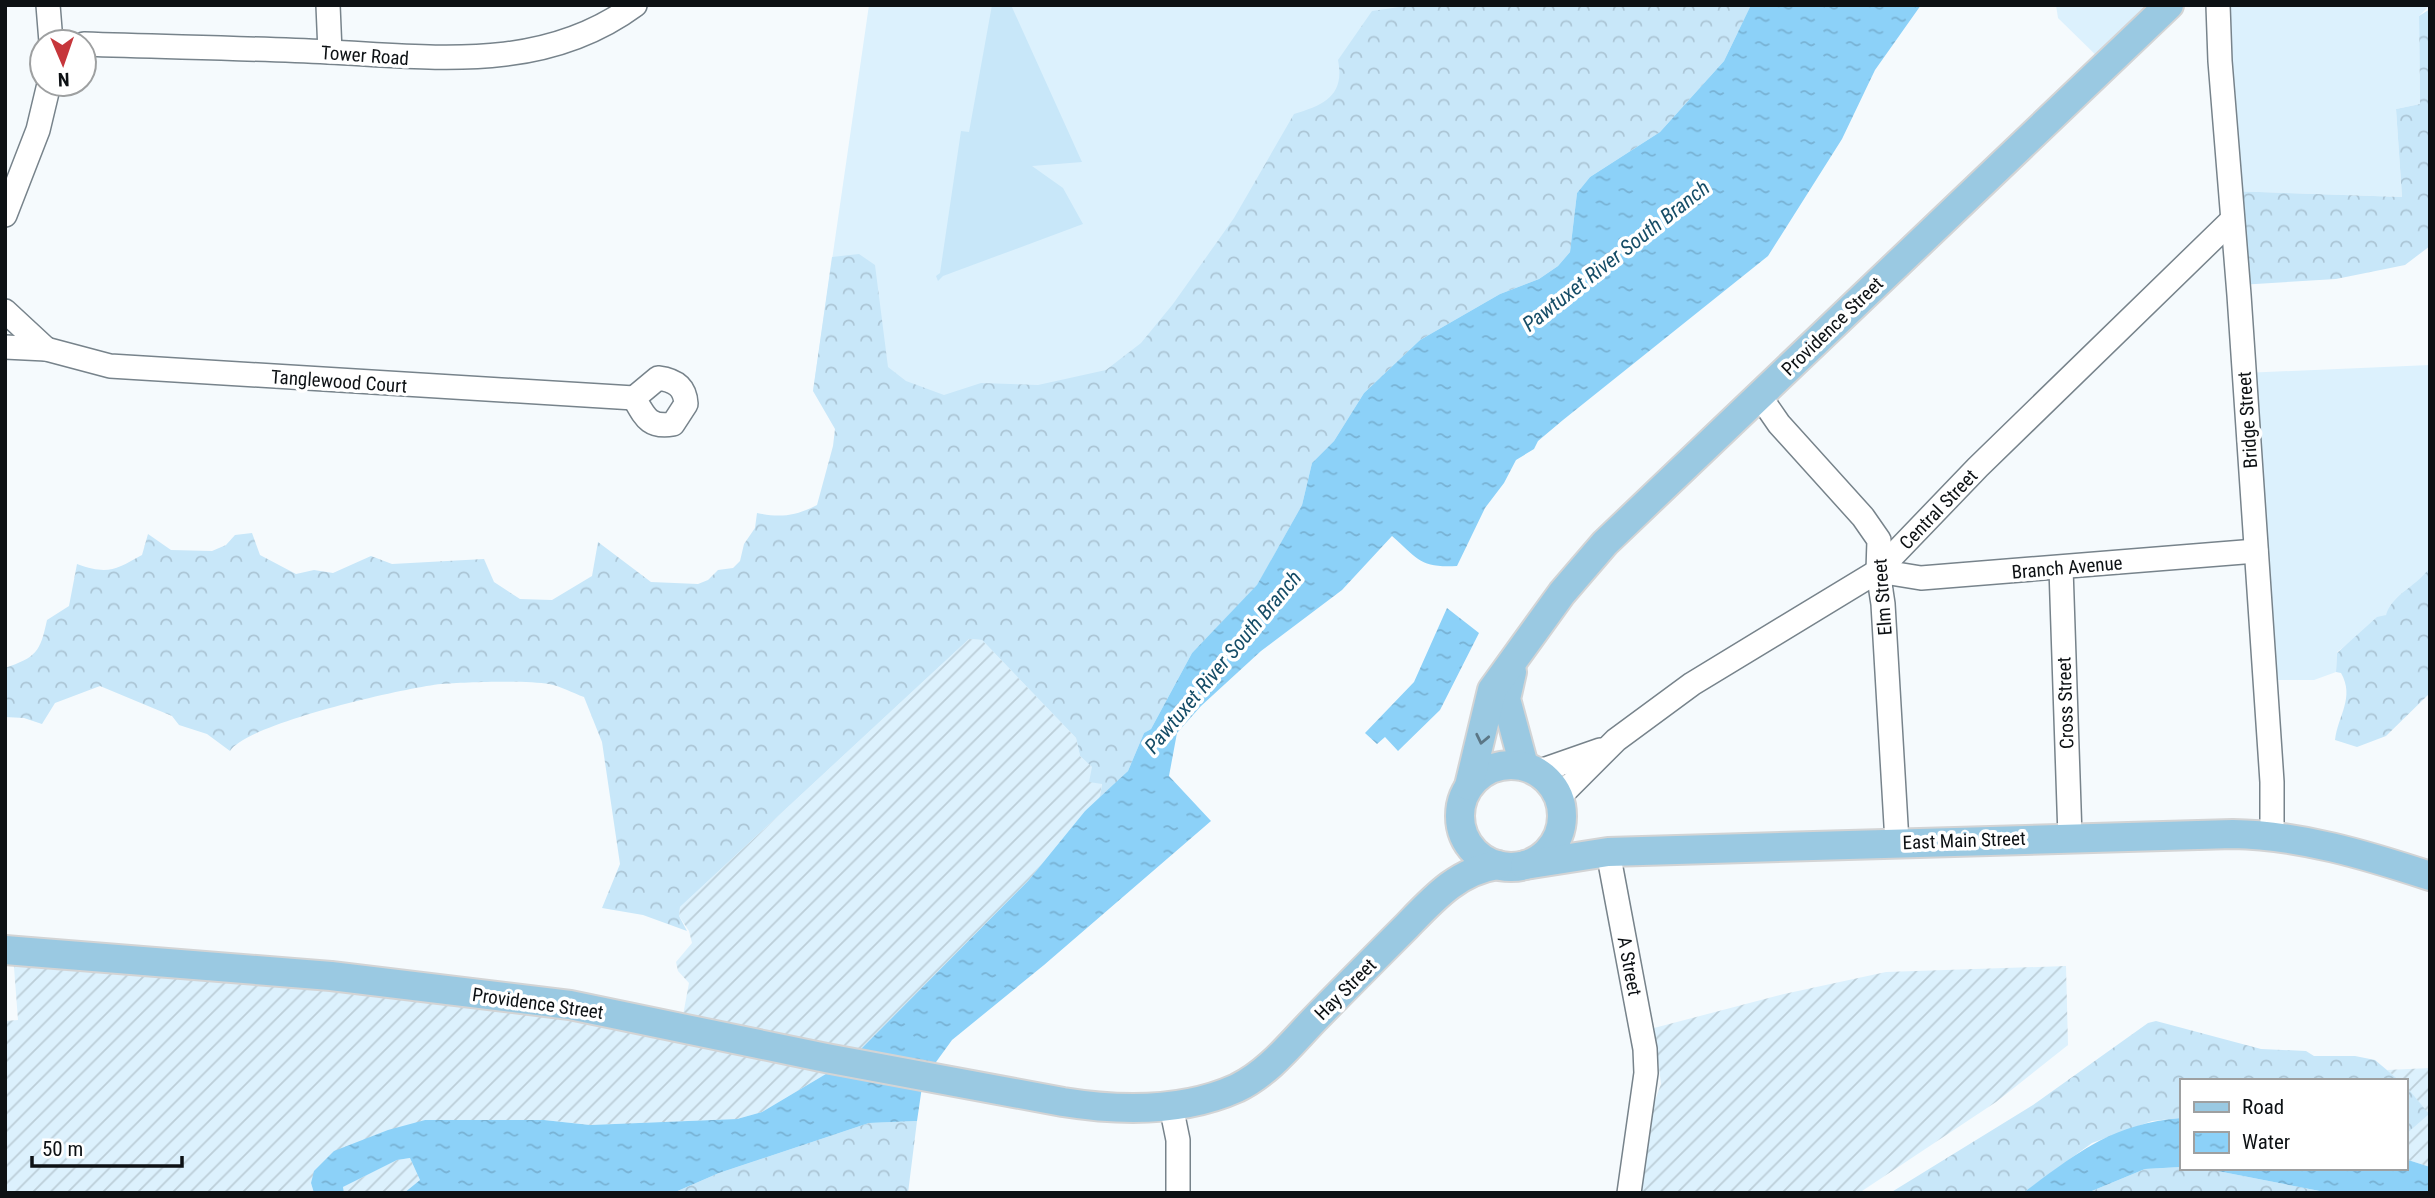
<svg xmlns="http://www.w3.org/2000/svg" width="2435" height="1198" font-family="'Roboto Condensed',sans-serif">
	<defs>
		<pattern id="industrial-furrows" width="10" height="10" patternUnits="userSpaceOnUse" patternTransform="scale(1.75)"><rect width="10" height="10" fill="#dcf1fd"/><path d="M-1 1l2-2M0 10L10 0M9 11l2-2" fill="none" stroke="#bcced8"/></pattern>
		<pattern id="forest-crowns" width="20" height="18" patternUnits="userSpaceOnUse" patternTransform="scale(1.75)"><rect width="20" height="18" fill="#c8e7f9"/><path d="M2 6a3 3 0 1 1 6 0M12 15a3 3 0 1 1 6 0" fill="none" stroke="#abc5d5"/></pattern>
		<pattern id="water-ripples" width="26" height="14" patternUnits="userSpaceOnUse" patternTransform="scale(1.75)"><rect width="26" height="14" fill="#8cd1f8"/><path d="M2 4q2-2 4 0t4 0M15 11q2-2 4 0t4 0" fill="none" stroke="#78b2d4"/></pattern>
	</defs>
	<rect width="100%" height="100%" fill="#f5fafd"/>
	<g fill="#dcf1fd">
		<polygon points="869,5 1768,5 1138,571 813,391"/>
		<polygon points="2056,5 2169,5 2103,62 2058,18"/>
		<polygon points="2219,5 2430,5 2419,16 2420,104 2396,109 2402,197 2230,191"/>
		<polygon points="2430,365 2430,567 2421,581 2411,586 2386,615 2337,652 2336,672 2314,680 2265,680 2244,373"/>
	</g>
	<g fill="url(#industrial-furrows)">
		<polygon points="969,639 982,640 1076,738 1080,756 1092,767 1102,783 1099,801 1085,811 1028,881 851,1059 762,1112 737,1119 590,1125 544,1120 425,1120 311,1183 314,1193 5,1193 5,1021 18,1020 13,954 681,1026 689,983 678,971 676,962 692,943 689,931 679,916 680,907"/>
		<polygon points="2066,966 2068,1045 1996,1102 1859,1193 1640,1193 1646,1125 1661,1084 1654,1028 1784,994 1886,972"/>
		<polygon points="2430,1068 2430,1167 2405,1159 2407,1086 2405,1081 2400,1081 2387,1070"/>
		<polygon points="410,1158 420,1180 404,1193 344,1193 343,1187 397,1160"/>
	</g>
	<g fill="url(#forest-crowns)">
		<path d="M1413,5H1751L1724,61L1660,132L1590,177L1577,193L1570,252L1558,266L1539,279L1500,294L1420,340L1364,393L1334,441L1312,463L1302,505L1257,586L1192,653L1151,729L1144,733L1128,771L1099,801L1102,784L1089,782L1092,767L1080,756L1076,738L982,640L969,639L680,907L679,916L687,931L643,915L602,908L620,864L602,742L584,697C573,693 560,686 549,684C528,680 463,682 441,684C404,688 248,723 230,751L207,734L179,725L172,716L100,686L55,703L42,724L24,718L5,717V668C36,657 40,653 47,620L69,606L77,564C108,575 115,570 142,555L148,534L171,550L212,551L226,545L235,535L252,533L260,555L296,574L314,570L333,573L371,556L392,564L484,559L494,582L520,599L552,600L592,576L598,542L651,582L698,584L708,580L718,570L733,568L740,561L744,544L755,528L757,513C780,518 796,516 817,505L833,446L835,429L813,391L832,257L859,254L875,265L888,367L906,381L944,395L981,383L1038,385L1106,370L1141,343L1173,304L1234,218L1294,114C1325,105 1345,95 1338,60L1372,11Z"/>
		<polygon points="2430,9 2430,246 2405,265 2336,279 2239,285 2230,191 2402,197 2396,109 2420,104 2419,16"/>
		<path d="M2430,567V693L2386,736L2357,747L2335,740C2338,715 2355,698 2341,673L2336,672L2337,653L2377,617L2386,615C2392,594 2419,585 2430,567Z"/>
		<polygon points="2156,1021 2261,1049 2306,1051 2314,1056 2355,1056 2375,1060 2400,1081 2181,1081 2181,1118 2152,1121 2092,1143 2023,1193 1890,1193 2033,1105 2148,1023"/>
		<polygon points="2405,1085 2429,1114 2405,1135"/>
		<polygon points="917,1121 908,1193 673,1193 719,1173 869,1123"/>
		<polygon points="2181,1167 2202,1168 2330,1193 2087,1193 2145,1169"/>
	</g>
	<polygon fill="#c8e7f9" points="992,5 1011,5 1082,162 1032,166 1063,188 1083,224 943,276 938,281 936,276 940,273 961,131 969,132"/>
	<g fill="url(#water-ripples)">
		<path d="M1751,5H1921L1875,70L1842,139L1768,256L1563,420L1538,441L1534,449L1516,460L1504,483L1485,508L1457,566C1420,568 1418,559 1392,536L1342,590L1261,651L1201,706L1177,733L1169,776L1211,821L1044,965L952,1040L923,1080L917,1121L869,1123L719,1173L673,1193H404L420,1180L410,1158L397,1160L343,1187L344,1193H314L311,1183L314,1171L334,1151L388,1130L425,1120H544L590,1125L737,1119L762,1112L851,1059L1028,881L1085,811L1128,771L1144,733L1151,729L1192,653L1257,585L1302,505L1312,463L1334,441L1364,393L1420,340L1500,294L1539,279L1558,266L1570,252L1577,193L1590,177L1660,132L1724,61Z"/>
		<polygon points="1447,608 1479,633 1440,710 1398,751 1385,737 1377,744 1365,733 1414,682"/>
		<path d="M2181,1118V1167L2145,1169L2087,1193H2023C2077,1153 2111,1124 2181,1118Z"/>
		<polygon points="2405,1159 2430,1167 2430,1193 2330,1193 2202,1168 2405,1168"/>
	</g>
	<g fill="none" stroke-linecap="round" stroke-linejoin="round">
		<g stroke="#77838b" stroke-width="26">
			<g id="minor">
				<polyline points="48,5 51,42"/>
				<polyline points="328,5 330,52"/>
				<polyline points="2218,5 2220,61 2239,295 2272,782 2272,835"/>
				<path d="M84,44C165,47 247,48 328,52C434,57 543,73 635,5"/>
				<polyline points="5,215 38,130 49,84"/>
				<polyline points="5,311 46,349"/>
				<polyline points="5,347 46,349 110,366 634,398"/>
				<path d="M658,378C674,380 685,386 686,404L673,424C649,428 645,417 634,398Z"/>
				<polyline points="1759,395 1779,424 1863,517 1879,540 1878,571 1883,604 1897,842"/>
				<polyline points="2061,568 2070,837"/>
				<polyline points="1878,571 1921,578 2256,551"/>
				<polyline points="1537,772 1600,750"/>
				<polyline points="1559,797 1616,740 1692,684 1878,571 1978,467 2231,221"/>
				<polyline points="1608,852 1645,1049 1646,1073 1629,1193"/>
				<polyline points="1171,1106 1178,1140 1178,1193"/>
			</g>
		</g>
		<g stroke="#d3d4d5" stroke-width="32">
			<g id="major">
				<polyline points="1512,672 1506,699 1524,766"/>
				<circle cx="1511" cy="816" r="51"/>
				<polyline points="1469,786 1492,690 1562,593 1605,543 2169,5"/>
				<path d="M1525,865L1608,852L2233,834C2300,835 2366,855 2430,876"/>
				<path d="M5,950L331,976L570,1005L826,1058L1063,1102C1119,1111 1184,1112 1237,1088C1268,1073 1290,1045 1313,1021C1344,989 1376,957 1407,926C1434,898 1458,871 1498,865"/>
			</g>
		</g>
		<use href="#minor" stroke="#fff" stroke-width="23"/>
		<use href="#major" stroke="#9ac9e2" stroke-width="28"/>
	</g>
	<defs><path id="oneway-chevron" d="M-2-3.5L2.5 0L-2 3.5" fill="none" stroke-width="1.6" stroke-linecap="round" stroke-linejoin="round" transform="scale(1.75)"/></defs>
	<use stroke="#5b7685" href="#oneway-chevron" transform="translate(1482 739) rotate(102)"/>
	<g text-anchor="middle" stroke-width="7" stroke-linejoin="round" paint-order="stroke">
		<g font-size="19" fill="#0d1114" stroke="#fff">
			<text transform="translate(365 55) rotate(4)" y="7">Tower Road</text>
			<text transform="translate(1832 326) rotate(-44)" y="7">Providence Street</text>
			<text transform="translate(339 381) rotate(4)" y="7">Tanglewood Court</text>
			<text transform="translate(2247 420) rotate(-94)" y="7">Bridge Street</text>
			<text transform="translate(1938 509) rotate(-46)" y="7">Central Street</text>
			<text transform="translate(2067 567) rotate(-5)" y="7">Branch Avenue</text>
			<text transform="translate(1882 597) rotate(-94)" y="7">Elm Street</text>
			<text transform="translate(2065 703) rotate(-92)" y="7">Cross Street</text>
			<text transform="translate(1964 840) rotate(-2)" y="7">East Main Street</text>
			<text transform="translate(1630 966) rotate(79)" y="7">A Street</text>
			<text transform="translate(1345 989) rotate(-45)" y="7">Hay Street</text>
			<text transform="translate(538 1003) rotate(8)" y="7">Providence Street</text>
		</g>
		<g font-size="21" font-style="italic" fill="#164d67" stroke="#fff">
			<text transform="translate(1616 256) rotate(-38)" y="7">Pawtuxet River South Branch</text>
			<text transform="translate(1223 662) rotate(-50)" y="7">Pawtuxet River South Branch</text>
		</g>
	</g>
	<rect width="2435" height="1198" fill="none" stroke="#0d1114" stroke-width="14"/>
	<rect x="2180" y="1079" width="228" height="91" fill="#ffffff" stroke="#9ea0a1" stroke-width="2"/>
	<rect x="2194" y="1102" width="35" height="10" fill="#9ac9e2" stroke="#9ea0a1" stroke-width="2"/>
	<text x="2242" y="1114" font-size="21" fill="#0d1114">Road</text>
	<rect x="2194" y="1132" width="35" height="21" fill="url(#water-ripples)" stroke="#9ea0a1" stroke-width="2"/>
	<text x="2242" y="1149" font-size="21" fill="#0d1114">Water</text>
	<g transform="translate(63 63) rotate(178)"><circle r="33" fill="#ffffff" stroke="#9ea0a1" stroke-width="2"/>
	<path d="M0-5L12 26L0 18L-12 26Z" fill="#c6363b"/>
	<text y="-10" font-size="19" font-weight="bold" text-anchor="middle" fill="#0d1114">N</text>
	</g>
	<path d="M32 1156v10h150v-10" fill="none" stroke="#0d1114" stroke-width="3.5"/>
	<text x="42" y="1156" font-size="21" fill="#0d1114" stroke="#ffffff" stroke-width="5" paint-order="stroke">50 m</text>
</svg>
